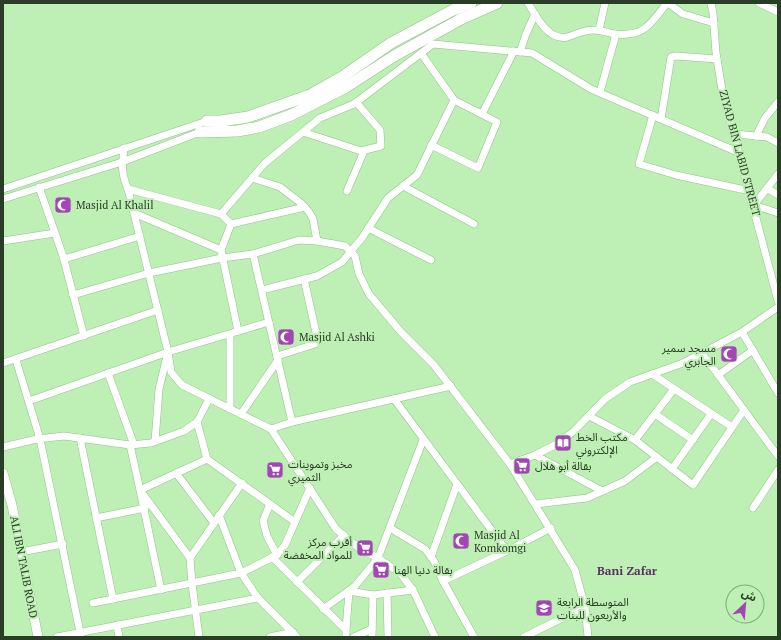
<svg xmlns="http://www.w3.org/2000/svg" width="781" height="640" font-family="'PT Serif','Noto Sans Arabic',serif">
	<rect width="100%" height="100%" fill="#bef0b5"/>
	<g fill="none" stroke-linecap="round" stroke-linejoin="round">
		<g stroke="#91c189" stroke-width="8">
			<g id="minor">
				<path d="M528,3C536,16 548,41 567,37C577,34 583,30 594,30C601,30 608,33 615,34C645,37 650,24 667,3"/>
				<polyline points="668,3 683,14 714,23"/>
				<polyline points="711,3 713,13 716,53 722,90 778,301"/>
				<polyline points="759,3 778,12"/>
				<polyline points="599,30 605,3"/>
				<polyline points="520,52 526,34 535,14"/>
				<polyline points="421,53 454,100 497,122 478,168 431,145"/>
				<polyline points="600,92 616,34"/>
				<polyline points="482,114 514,51"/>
				<polyline points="653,115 639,164 676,175 750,191"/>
				<polyline points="661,119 671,57 676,56 717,59"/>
				<polyline points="303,132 361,151 381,146 380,130 356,102"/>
				<polyline points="735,134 767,137 778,143"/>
				<polyline points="756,136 765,118 778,102"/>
				<path d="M124,148C122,166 121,173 128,189L168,352L159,389L155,441"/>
				<polyline points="778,174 754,205 778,213"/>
				<polyline points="403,186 474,224"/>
				<polyline points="39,187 63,256 84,336"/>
				<polyline points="767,188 778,195"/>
				<polyline points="3,189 207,121"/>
				<polyline points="128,189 221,214 231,224"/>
				<polyline points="347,191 364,151"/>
				<polyline points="3,199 122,162 200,132"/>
				<polyline points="134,213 221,250"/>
				<polyline points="221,214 265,163 320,118 354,104 433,44 532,53 591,89 740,153"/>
				<polyline points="368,228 431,260"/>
				<polyline points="3,241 55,233"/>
				<polyline points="317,241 345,246 355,256 359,274 369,294 401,332 434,365 510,464 575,570 585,607 588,637"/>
				<polyline points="253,254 292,422"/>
				<polyline points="64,259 140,236"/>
				<polyline points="262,290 317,276 342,262 362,238 388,198 417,175 454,100"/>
				<polyline points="73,295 149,273 222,258 253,254 299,240 317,241 313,219 309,212 302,204 280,187 252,178"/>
				<polyline points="238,331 221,250 231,224 305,207"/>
				<polyline points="742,332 778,393"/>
				<polyline points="230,334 230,409"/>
				<polyline points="168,352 171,372 182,385 271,429 292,422 451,386"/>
				<polyline points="702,353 778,456"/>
				<polyline points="277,356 315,344 317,337 304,279"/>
				<polyline points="16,360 40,439 81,637"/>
				<polyline points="3,363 158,310"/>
				<polyline points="108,373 134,445"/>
				<polyline points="652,374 732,427"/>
				<polyline points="718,375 753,350"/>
				<polyline points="394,399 507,551"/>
				<polyline points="29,401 168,352 269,322"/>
				<polyline points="241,414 278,360"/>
				<polyline points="655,414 693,440"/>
				<polyline points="589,416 635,440 693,485 744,410"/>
				<polyline points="197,422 207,459 295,522"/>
				<polyline points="271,429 336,529 360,549 378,558 400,573 413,590 435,637"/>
				<polyline points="80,438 113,599"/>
				<polyline points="635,440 674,389"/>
				<polyline points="130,445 140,490 190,558 192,584 199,637"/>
				<polyline points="3,447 37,439 64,436 130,445 151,443 184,431 197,422 209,399"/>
				<polyline points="535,455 602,491"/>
				<polyline points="510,464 535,455 557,444 574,431 605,399 630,382 683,363 742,332 778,307"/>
				<polyline points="672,469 711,414"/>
				<polyline points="176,473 214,523"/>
				<polyline points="270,504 263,521 267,536 277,555"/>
				<polyline points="536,504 587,498 625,481 657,457"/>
				<polyline points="753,508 778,470"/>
				<polyline points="219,515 241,573 258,598 297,637"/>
				<polyline points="96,518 145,508"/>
				<polyline points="390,528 425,549 434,561 443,581 474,637"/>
				<polyline points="21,552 63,544"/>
				<polyline points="272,557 346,630 346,637"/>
				<polyline points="431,557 457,484"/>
				<polyline points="190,558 242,483"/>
				<polyline points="443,581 507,551 551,528"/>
				<polyline points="297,582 344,535"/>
				<polyline points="161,590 140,490 207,459"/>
				<polyline points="387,593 388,637"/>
				<polyline points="93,603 241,573 277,555 285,545 310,488"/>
				<polyline points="323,609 355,586 378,558 423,440"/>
				<polyline points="117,625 119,637"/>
				<polyline points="346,630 349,591 373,595 413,590"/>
				<polyline points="57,637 258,598"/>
				<polyline points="270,637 293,632"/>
				<polyline points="354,637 372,629"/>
				<polyline points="372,637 373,595"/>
				<polyline points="524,637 585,607"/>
			</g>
		</g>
		<g stroke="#91c189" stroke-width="10">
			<polyline id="major" points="3,473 12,505 38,637"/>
		</g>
		<g stroke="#91c189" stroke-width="12">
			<g id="highway">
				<polyline points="207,121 221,121 248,117 310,95 342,77 391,43 453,10 471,3"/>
				<polyline points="200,132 237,131 259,127 291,115 346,87 394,56 461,19 497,3"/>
			</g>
		</g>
		<use href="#minor" stroke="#fff" stroke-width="7"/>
		<use href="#major" stroke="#fff" stroke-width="9"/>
		<use href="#highway" stroke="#fff" stroke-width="11"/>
	</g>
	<defs>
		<g id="mosque-square" transform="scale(0.9)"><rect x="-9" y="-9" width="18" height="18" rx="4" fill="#a146b2" stroke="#bef0b5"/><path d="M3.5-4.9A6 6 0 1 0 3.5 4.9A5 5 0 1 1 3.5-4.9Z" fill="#fff"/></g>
		<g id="library-square" transform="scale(0.9)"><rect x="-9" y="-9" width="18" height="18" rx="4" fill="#a146b2" stroke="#bef0b5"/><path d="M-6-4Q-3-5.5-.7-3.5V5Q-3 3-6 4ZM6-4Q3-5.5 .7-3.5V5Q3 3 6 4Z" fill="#fff"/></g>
		<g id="supermarket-square" transform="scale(0.9)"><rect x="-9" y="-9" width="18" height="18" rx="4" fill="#a146b2" stroke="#bef0b5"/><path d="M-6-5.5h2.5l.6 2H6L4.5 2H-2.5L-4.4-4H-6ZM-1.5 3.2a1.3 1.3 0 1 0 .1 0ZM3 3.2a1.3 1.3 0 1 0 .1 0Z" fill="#fff"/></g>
		<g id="school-square" transform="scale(0.9)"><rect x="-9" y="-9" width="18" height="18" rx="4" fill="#a146b2" stroke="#bef0b5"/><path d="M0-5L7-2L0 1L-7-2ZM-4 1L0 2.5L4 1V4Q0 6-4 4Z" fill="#fff"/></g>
	</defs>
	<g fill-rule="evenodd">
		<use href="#mosque-square" x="63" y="205"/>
		<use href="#mosque-square" x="286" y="337"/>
		<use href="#mosque-square" x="729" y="354"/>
		<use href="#library-square" x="563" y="443"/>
		<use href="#supermarket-square" x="522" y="466"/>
		<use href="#supermarket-square" x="275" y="470"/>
		<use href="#mosque-square" x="461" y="541"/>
		<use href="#supermarket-square" x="365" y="548"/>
		<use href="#supermarket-square" x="381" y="570"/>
		<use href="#school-square" x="544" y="608"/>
	</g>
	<g text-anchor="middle" stroke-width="4" stroke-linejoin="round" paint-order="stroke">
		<g font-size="11" fill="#293c25" stroke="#bef0b5">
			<text transform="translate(740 153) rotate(75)" y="4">ZIYAD BIN LABID STREET</text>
			<text transform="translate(24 567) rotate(79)" y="4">ALI IBN TALIB ROAD</text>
		</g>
		<g font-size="11" fill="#293c25" stroke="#bef0b5" text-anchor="start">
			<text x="76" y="209">Masjid Al Khalil</text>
			<text x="299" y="341">Masjid Al Ashki</text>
			<text x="716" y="352" text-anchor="end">مسجد سمير<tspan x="716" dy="13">الجابري</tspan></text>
			<text x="576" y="441">مكتب الخط<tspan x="576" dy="13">الإلكتروني</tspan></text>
			<text x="288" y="468">مخبز وتموينات<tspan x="288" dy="13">الثميري</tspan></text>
			<text x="535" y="470">بقالة أبو هلال</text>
			<text x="474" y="539">Masjid Al<tspan x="474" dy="13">Komkomgi</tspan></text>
			<text x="352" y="546" text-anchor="end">أقرب مركز<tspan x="352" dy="13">للمواد المخفضة</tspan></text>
			<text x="394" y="574">بقالة دنيا الهنا</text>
			<text x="557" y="606">المتوسطة الرابعة<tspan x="557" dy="13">والأربعون للبنات</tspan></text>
		</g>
		<g font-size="12" font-weight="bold" fill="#5a2e63" stroke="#bef0b5">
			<text x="627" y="575">Bani Zafar</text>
		</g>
	</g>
	<rect width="781" height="640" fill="none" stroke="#293c25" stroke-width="8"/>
	<g transform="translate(745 604) rotate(26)"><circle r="19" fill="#bef0b5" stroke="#82a87b"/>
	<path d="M0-3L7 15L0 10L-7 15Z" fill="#a146b2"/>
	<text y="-6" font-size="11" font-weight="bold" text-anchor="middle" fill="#293c25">ش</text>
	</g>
</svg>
